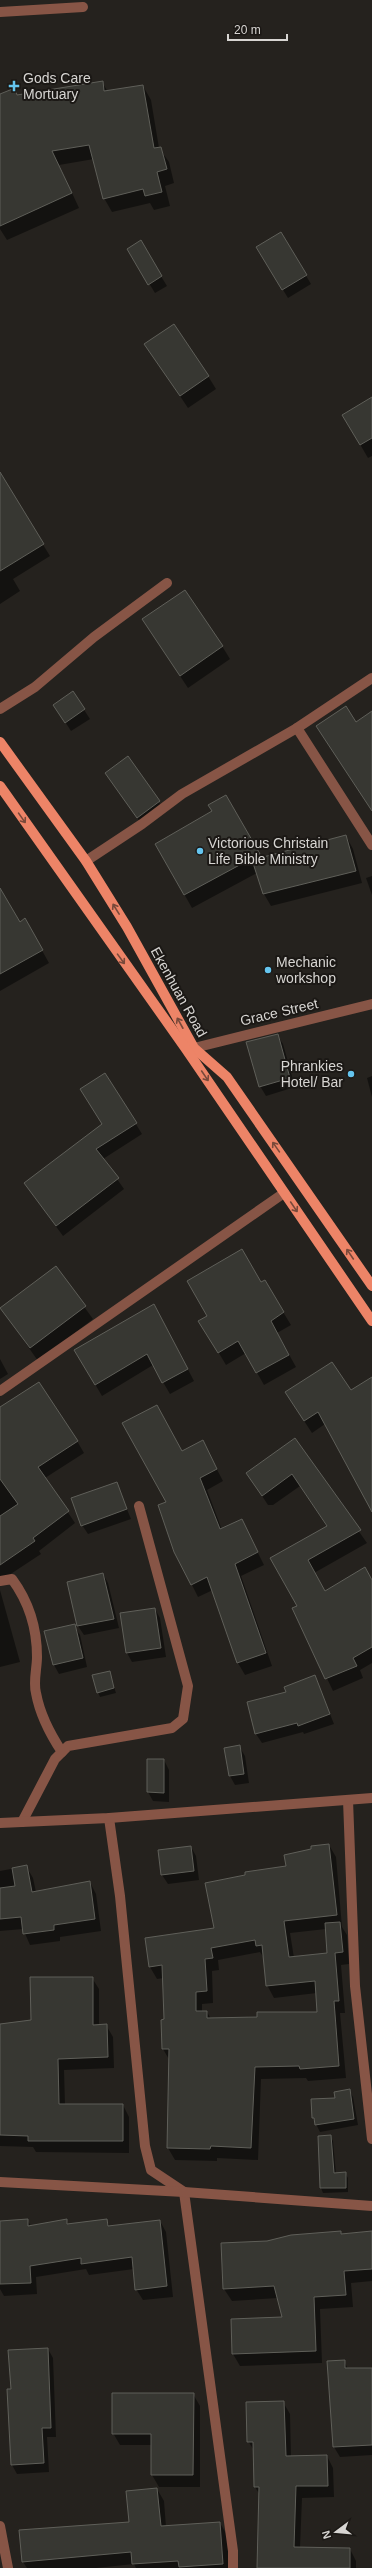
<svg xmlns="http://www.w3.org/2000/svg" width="372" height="2568" font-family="Helvetica,sans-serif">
	<rect width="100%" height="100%" fill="#25221e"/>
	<g fill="#0007" fill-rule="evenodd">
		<polygon points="102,82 108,92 143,86 151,100 159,148 169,162 174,183 165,186 170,206 154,210 150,203 112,212 104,198 94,159 59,165 79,208 7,240 0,229 0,95 14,89 18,96"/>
		<polygon points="281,234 311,284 288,298 263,257"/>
		<polygon points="140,242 167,286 155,293 128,249"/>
		<polygon points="146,345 208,376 216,389 188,408"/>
		<polygon points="372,398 372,456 368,458 343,415"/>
		<polygon points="0,475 50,556 13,579 20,591 0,604"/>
		<polygon points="143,620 222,646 230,659 188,688"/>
		<polygon points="73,693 90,719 71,731 60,714"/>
		<polygon points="128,757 165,811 143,826 106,773"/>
		<polygon points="225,797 261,859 346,836 353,849 362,883 271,906 264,894 257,873 192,908 156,844 213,811"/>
		<polygon points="372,876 372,895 366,878"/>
		<polygon points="0,890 20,923 25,920 49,963 0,991"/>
		<polygon points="277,1035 283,1044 295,1087 266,1096 260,1086"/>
		<polygon points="105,1074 142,1134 103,1159 124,1189 63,1236 25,1184 103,1125"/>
		<polygon points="372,1076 372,1097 367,1078"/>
		<polygon points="56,1268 93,1319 38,1361 2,1309"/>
		<polygon points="264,1281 291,1325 277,1333 296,1367 264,1385 246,1353 226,1365 207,1333"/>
		<polygon points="160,1316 194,1381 170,1394 153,1365 102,1396 75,1350"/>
		<polygon points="0,1359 8,1374 0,1379"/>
		<polygon points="372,1378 372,1509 325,1424 312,1433 293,1404 351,1392"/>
		<polygon points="0,1412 77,1441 84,1453 45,1478 75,1523 39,1551 41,1554 0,1581"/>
		<polygon points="294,1439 367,1543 314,1573 324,1592 372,1582 372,1663 360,1670 363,1678 333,1691 294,1609 298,1607 271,1558 327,1527 300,1486 273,1505 268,1505 247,1473"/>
		<polygon points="202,1441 223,1481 207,1490 222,1530 248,1533 264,1565 241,1576 272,1666 245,1675 238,1663 213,1590 198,1597 175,1551 167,1502 182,1452"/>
		<polygon points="116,1483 131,1519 88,1534 82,1525"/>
		<polygon points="103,1574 108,1583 119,1628 84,1635 78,1626"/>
		<polygon points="0,1590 20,1662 0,1667"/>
		<polygon points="155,1609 160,1618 166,1657 132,1662 127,1653"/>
		<polygon points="74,1626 80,1635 87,1667 59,1674 54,1665"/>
		<polygon points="109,1672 116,1693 100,1697 98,1692"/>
		<polygon points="315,1677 334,1724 304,1734 303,1732 262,1743 256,1734 248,1703 287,1693"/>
		<polygon points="239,1746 245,1756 249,1783 235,1785 230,1776"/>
		<polygon points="148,1760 164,1760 169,1770 169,1802 153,1801 148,1792"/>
		<path d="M329,1845L336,1857L342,1927L347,1935L349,1964L341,1965L345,2013H340L346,2078L308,2081L306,2078L261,2079L258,2160L217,2158V2161L175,2160L168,2148L170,2061L163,2049L165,2020L164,1978L157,1979L150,1967L215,1929L287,1867ZM326,1929L328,1954L294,1958L290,1933ZM260,1952L264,1958L267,1985L274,1998L317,1993L318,2013L211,2019L207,2012H202V2004L213,2003L212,1971L219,1970L218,1960Z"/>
		<polygon points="191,1847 196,1856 199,1880 168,1884 162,1875"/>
		<polygon points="26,1866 33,1878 36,1892 90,1882 96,1894 101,1931 60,1937 60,1941 30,1945 23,1929 0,1931 0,1871"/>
		<polygon points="92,1978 99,1989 99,2025 106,2025 113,2037 114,2068 64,2070 65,2105 123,2105 129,2117 129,2153 36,2152 33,2147 0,2146 0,2025 32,2021"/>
		<polygon points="349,2090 353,2097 358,2125 320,2132 313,2118 312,2100 336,2098"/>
		<polygon points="330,2136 333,2141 336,2174 345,2173 348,2178 348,2192 323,2193 321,2188 319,2137"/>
		<polygon points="27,2220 31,2226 66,2220 69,2225 106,2220 110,2226 160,2221 166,2232 173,2297 143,2300 136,2289 134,2269 89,2275 86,2269 36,2277 37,2294 4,2296 0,2289 0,2222"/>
		<polygon points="340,2232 342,2235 372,2232 372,2281 351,2283 353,2307 320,2309 322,2363 240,2366 233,2354 283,2318 278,2298 232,2301 224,2289"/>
		<polygon points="48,2349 53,2358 56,2437 47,2437 49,2472 17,2474 12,2465 12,2390"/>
		<polygon points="344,2361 348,2369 372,2369 372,2455 340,2457 334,2447"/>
		<polygon points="193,2394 200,2406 200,2487 159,2487 152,2475 152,2445 120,2445 113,2433"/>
		<polygon points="283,2402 290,2414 291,2457 327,2456 333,2468 334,2497 302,2498 300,2548 350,2549 356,2561 356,2568 258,2568 260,2495 255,2487 255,2452 248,2441"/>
		<polygon points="157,2489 164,2501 166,2527 220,2523 227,2535 229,2568 136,2568 134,2564 96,2568 27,2568 23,2562 130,2523"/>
	</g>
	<g fill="#373732" stroke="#5f5f59" fill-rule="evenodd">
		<polygon points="103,81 104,91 143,85 154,148 161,147 167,169 157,172 162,192 145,196 143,189 103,199 89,145 52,151 72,193 0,226 0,94 15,88 17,95"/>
		<polygon points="281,232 307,275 282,290 256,247"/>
		<polygon points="141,240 162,276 148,285 127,249"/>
		<polygon points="174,324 209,376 180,396 144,344"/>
		<polygon points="372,397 372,438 360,445 342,415"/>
		<polygon points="0,472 44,544 0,571"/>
		<polygon points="185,590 223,646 180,676 142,619"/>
		<polygon points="73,691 85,709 65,723 53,705"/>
		<polygon points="346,706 356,722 372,711 372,811 316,726"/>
		<polygon points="128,756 160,801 137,818 105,773"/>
		<polygon points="226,795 260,854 184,895 155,844 212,811 208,805"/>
		<polygon points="346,835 356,871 263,894 252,860"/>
		<polygon points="0,888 20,922 25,918 43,950 0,974"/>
		<polygon points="278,1034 290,1078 259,1087 246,1042"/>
		<polygon points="105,1073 137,1123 96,1149 119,1178 56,1226 24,1183 102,1124 80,1089"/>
		<polygon points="242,1249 261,1282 265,1280 284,1312 271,1321 289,1355 256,1373 238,1341 218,1353 198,1321 207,1316 187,1281"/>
		<polygon points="56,1266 86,1306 30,1348 0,1308"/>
		<polygon points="154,1304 188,1369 162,1383 147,1354 95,1385 74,1350"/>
		<polygon points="332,1362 351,1390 372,1377 372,1512 318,1412 304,1421 285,1392"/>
		<polygon points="39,1382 78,1441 38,1467 69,1511 33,1538 35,1541 0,1565 0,1516 18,1504 0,1479 0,1407"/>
		<polygon points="157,1405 182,1451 203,1440 217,1469 200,1478 220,1529 242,1519 258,1552 235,1564 266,1653 237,1663 207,1577 191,1585 174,1552 158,1505 166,1502 122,1423"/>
		<polygon points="295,1438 361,1530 308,1560 325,1591 365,1567 372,1580 372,1647 353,1658 357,1666 325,1679 292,1608 297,1606 270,1558 327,1526 292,1474 262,1496 246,1473"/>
		<polygon points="117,1482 127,1509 81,1526 71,1498"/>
		<polygon points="103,1573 114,1619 77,1626 67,1582"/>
		<polygon points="155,1608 161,1648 126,1653 120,1613"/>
		<polygon points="75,1624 83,1658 53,1665 44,1631"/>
		<polygon points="110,1671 114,1688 97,1693 92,1675"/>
		<polygon points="315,1675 330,1714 298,1726 297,1723 255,1734 247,1702 286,1692 284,1687"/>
		<polygon points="240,1745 244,1774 229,1776 224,1748"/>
		<polygon points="147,1759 164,1759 164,1793 147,1792"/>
		<path d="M329,1844L337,1915L284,1921L289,1957L327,1953L325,1923L340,1922L343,1952L335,1953L339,2001H334L339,2066L300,2069L299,2066L255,2067L251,2148L211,2146L210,2149L167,2148L169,2049H162L161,2020L164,2019L162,1965L149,1967L145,1938L214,1928L205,1883L245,1875V1872L286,1866L284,1855L311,1849V1846ZM255,1940L256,1946L262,1945L266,1986L315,1981L317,2012H257V2017L207,2018V2011H196V1992L207,1991L205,1959L213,1958L211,1948Z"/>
		<polygon points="191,1846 194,1871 161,1875 158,1850"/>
		<polygon points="27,1865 32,1892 90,1881 95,1919 54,1925 54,1930 23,1934 21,1917 0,1919 0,1888 15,1886 12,1868"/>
		<polygon points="30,1977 93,1977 93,2025 107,2024 108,2057 58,2059 59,2104 123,2104 123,2141 28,2141 28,2136 0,2135 0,2024 31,2020"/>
		<polygon points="350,2089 354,2119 315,2125 314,2118 312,2118 311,2099 335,2098 334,2092"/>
		<polygon points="331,2135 334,2173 346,2172 346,2188 320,2188 318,2136"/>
		<polygon points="28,2219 28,2226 67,2219 67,2224 107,2219 108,2226 160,2220 167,2286 135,2290 132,2257 81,2264 81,2258 30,2266 31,2283 0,2284 0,2221"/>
		<polygon points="341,2231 341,2234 372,2231 372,2269 344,2271 346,2295 314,2297 316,2351 232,2354 231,2319 282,2317 274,2286 223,2289 221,2243 267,2241 291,2235"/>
		<polygon points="48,2348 51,2428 42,2428 44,2463 11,2465 7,2389 11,2389 8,2350"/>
		<polygon points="345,2360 345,2368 372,2368 372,2445 333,2447 327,2361"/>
		<polygon points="112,2393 194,2393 193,2475 151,2475 151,2434 112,2434"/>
		<polygon points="284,2401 286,2456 327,2455 328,2486 296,2486 294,2547 350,2548 350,2568 257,2568 259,2487 254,2487 253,2442 247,2442 246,2402"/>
		<polygon points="157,2488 161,2526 220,2522 223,2564 179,2567 178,2561 132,2564 131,2552 22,2562 19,2530 129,2522 126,2491"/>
	</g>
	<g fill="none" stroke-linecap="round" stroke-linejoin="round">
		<g stroke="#875546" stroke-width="10">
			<polyline points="0,12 83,7"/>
			<polyline points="0,709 35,687 94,637 167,583"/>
			<polyline points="297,728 372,845"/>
			<polyline points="86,861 142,824 182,794 297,728 372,678"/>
			<polyline points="194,1048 372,1004"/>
			<polyline points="0,1391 284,1193"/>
			<path d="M0,1581L12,1579C29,1602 37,1628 37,1657C37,1668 33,1682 36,1693C40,1715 50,1734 62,1752"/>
			<polyline points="348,1800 355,1986 372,2139"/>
			<polyline points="109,1818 120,1896 145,2146 151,2170 184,2192 233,2551 233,2568"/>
			<polyline points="22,1822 55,1759 68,1746 172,1728 183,1719 188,1686 139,1506"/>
			<polyline points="0,1823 109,1818 372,1798"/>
			<polyline points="0,2182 184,2192 372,2206"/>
			<polyline points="0,2526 8,2568"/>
		</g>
		<g stroke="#ed8467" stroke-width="10">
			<polyline points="0,742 86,861 127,927 194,1048 227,1077 372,1286"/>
			<polyline points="0,786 186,1049 372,1321"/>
		</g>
	</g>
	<defs><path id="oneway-shaft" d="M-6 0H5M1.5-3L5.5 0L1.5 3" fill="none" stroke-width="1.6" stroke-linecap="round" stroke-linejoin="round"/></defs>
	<g stroke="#79493a">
		<use href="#oneway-shaft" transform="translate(22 818) rotate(55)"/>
		<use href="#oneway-shaft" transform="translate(116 909) rotate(-122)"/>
		<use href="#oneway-shaft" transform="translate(121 959) rotate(54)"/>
		<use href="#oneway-shaft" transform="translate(180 1023) rotate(-119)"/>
		<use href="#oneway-shaft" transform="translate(205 1076) rotate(56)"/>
		<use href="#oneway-shaft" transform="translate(276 1147) rotate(-125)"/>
		<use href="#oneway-shaft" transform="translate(294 1207) rotate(56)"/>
		<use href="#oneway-shaft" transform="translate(350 1254) rotate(-124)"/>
	</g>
	<g fill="#65c5ef" stroke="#1b1815" stroke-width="1.5">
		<path d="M12 80h4v4h4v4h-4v4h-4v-4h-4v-4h4z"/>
		<circle cx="200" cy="851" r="4"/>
		<circle cx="268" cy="970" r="4"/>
		<circle cx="351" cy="1074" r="4"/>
	</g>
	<g text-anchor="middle" stroke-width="4" stroke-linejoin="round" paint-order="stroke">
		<g font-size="14" fill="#d7d5d2" stroke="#1b1815" text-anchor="start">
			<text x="23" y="83">Gods Care<tspan x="23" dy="16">Mortuary</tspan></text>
			<text x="208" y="848">Victorious Christain<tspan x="208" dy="16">Life Bible Ministry</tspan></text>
			<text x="276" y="967">Mechanic<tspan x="276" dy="16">workshop</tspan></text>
			<text x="343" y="1071" text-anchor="end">Phrankies<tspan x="343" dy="16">Hotel/ Bar</tspan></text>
		</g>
		<g font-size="14" fill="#d7d5d2" stroke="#1b1815">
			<text transform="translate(179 992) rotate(61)" y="5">Ekenhuan Road</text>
			<text transform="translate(279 1012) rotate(-13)" y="5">Grace Street</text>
		</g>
	</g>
	<g transform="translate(336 2532) rotate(254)" stroke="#1b1815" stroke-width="3" paint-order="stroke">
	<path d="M0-3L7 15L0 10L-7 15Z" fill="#d7d5d2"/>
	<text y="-6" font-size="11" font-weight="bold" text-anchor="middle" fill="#d7d5d2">N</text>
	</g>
	<path d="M228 34v6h59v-6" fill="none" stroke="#d7d5d2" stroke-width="2"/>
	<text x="234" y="34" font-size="12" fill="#d7d5d2" stroke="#1b1815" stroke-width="3" paint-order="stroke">20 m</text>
</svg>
